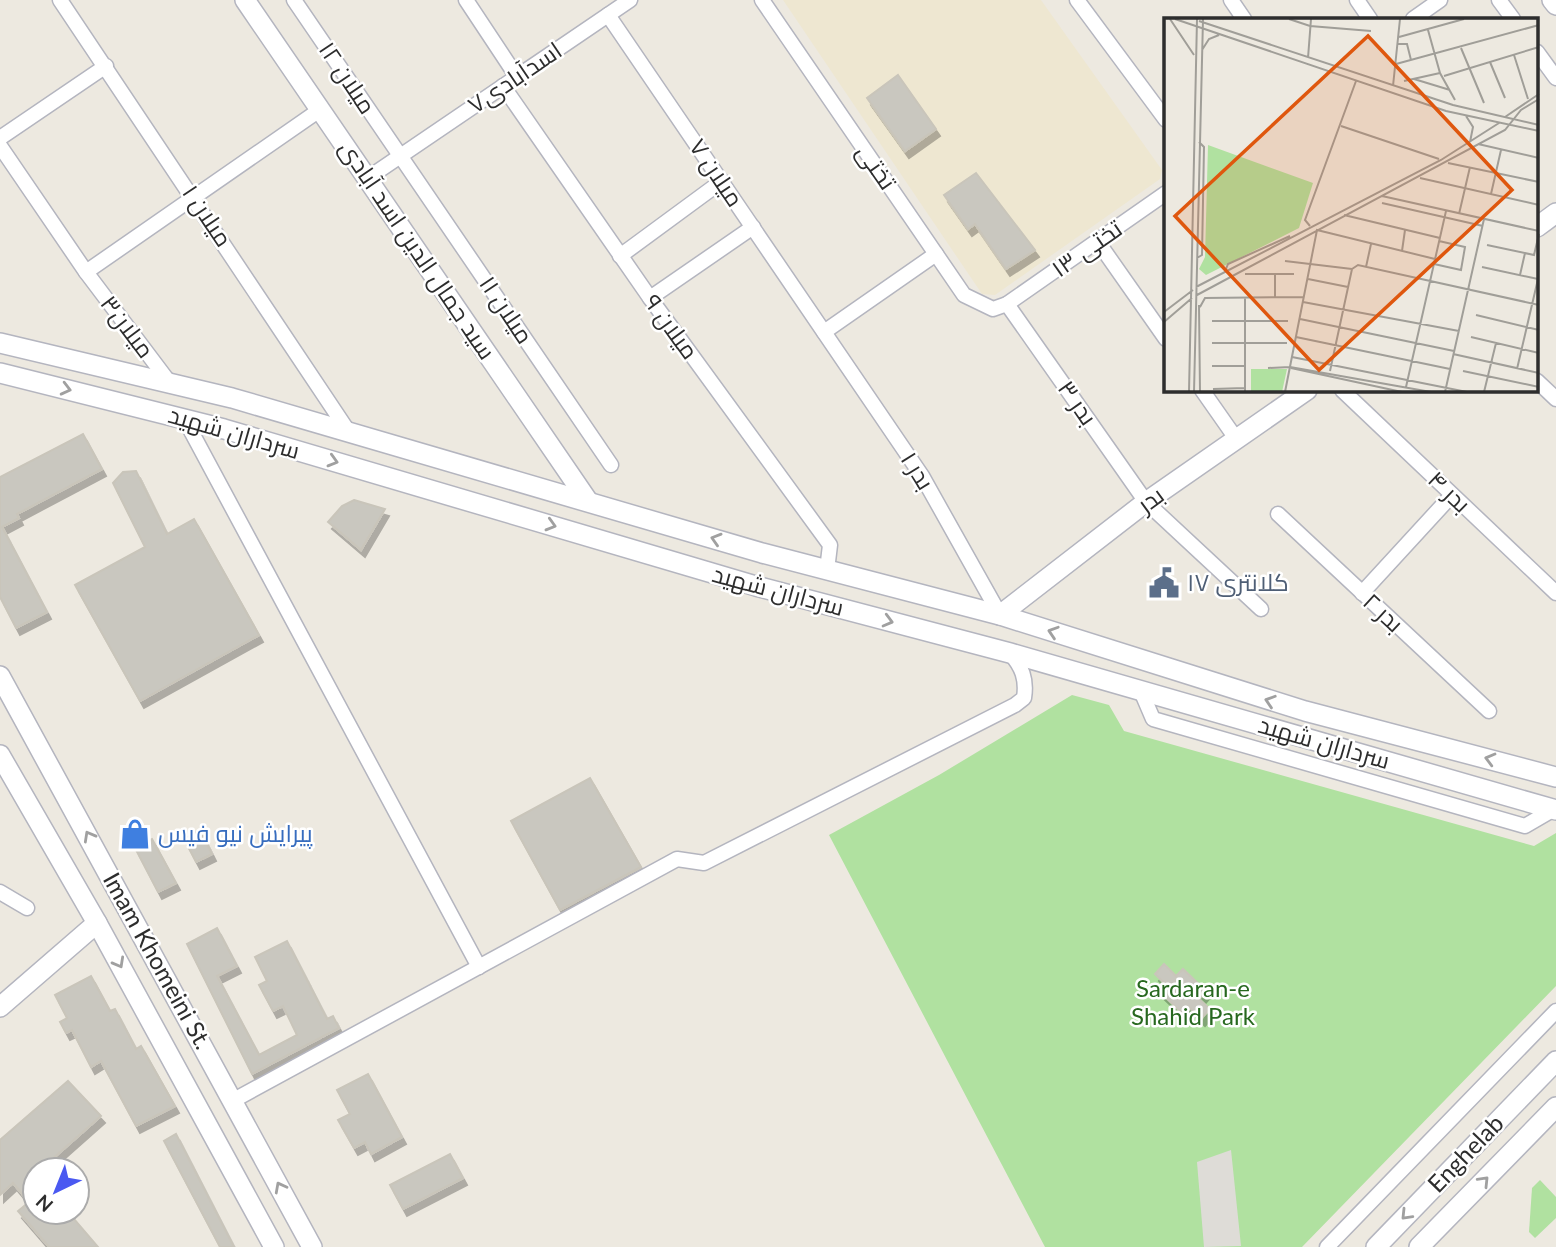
<svg xmlns="http://www.w3.org/2000/svg" width="1556" height="1247" font-family="Lato,Cairo,sans-serif">
	<defs>
		<filter id="shadow"><feDropShadow dx="4" dy="7" stdDeviation="0" flood-color="#0004"/></filter>
	</defs>
	<rect width="100%" height="100%" fill="#ede9e0"/>
	<polygon fill="#eee7d1" points="783,0 1041,0 1162,170 1160,179 995,295 982,294"/>
	<g fill="#b0e1a0">
		<polygon points="1072,695 1109,705 1124,731 1534,846 1556,833 1556,986 1302,1247 1045,1247 829,835 939,775"/>
		<polygon points="1540,1180 1556,1197 1556,1218 1535,1238 1529,1232 1532,1188"/>
	</g>
	<polygon fill="#dedcd7" points="1231,1150 1241,1246 1204,1247 1197,1162"/>
	<g fill="#c9c7bf" stroke="#c9c5ba" stroke-width="2" filter="url(#shadow)">
		<polygon points="898,75 936,129 905,151 867,98"/>
		<polygon points="976,173 1035,250 1006,269 975,224 968,229 944,195"/>
		<polygon points="83,434 102,469 17,514 19,518 2,527 47,612 16,628 0,597 0,477"/>
		<polygon points="136,471 167,534 194,519 259,635 140,701 75,585 145,547 113,483 123,472"/>
		<polygon points="354,500 385,509 361,550 328,522 342,506"/>
		<polygon points="590,778 641,867 560,910 511,821"/>
		<polygon points="197,832 200,837 203,836 212,854 196,862 184,839"/>
		<polygon points="152,839 176,883 158,892 135,848"/>
		<polygon points="217,928 237,966 217,976 259,1055 297,1035 283,1006 273,1011 259,985 267,981 255,957 287,941 327,1019 333,1016 339,1028 252,1074 187,944"/>
		<polygon points="1164,964 1176,976 1183,969 1206,991 1199,999 1210,1009 1201,1019 1190,1008 1183,1014 1161,993 1167,986 1155,974"/>
		<polygon points="91,976 110,1011 115,1009 136,1049 141,1046 175,1106 136,1126 101,1061 91,1067 72,1030 66,1033 60,1022 67,1018 55,995"/>
		<polygon points="368,1074 402,1137 371,1154 365,1142 354,1148 338,1120 350,1114 337,1090"/>
		<polygon points="68,1081 101,1116 40,1170 35,1170 35,1212 68,1212 98,1247 49,1247 18,1211 29,1202 13,1183 0,1195 0,1140"/>
		<polygon points="176,1134 234,1247 220,1247 164,1141"/>
		<polygon points="450,1154 463,1178 403,1209 390,1185"/>
	</g>
	<g fill="none" stroke-linecap="round" stroke-linejoin="round">
		<g stroke="#b4b5bf" stroke-width="17">
			<g id="street">
				<polyline points="60,0 350,434"/>
				<polyline points="294,0 611,465"/>
				<polyline points="466,0 517,77"/>
				<polyline points="762,0 964,295 993,309 1007,304 1166,193"/>
				<polyline points="1077,0 1166,120"/>
				<polyline points="1231,0 1244,19"/>
				<polyline points="1357,0 1370,19"/>
				<polyline points="1499,0 1513,19"/>
				<polyline points="608,15 922,476 1000,615"/>
				<polyline points="1413,19 1440,0"/>
				<polyline points="1537,52 1556,78"/>
				<polyline points="503,86 650,298 830,545 827,570"/>
				<polyline points="0,138 106,66"/>
				<polyline points="0,146 86,272 169,382"/>
				<polyline points="368,178 630,0"/>
				<polyline points="1098,242 1166,339"/>
				<polyline points="620,256 722,181"/>
				<polyline points="86,272 321,109"/>
				<polyline points="650,298 753,227"/>
				<polyline points="1007,304 1146,502 1261,609"/>
				<polyline points="824,332 936,254"/>
				<polyline points="1537,381 1556,399"/>
				<polyline points="1202,390 1237,440"/>
				<polyline points="1342,390 1556,593"/>
				<polyline points="184,418 479,967"/>
				<polyline points="1278,514 1489,711"/>
				<polyline points="1362,593 1452,495"/>
				<polyline points="1141,691 1153,719 1525,826 1554,809"/>
				<polyline points="0,892 27,908"/>
				<path d="M234,1100L677,859L704,863L1015,705L1024,698C1027,679 1022,667 1010,653"/>
				<polyline points="1327,1247 1556,1011"/>
			</g>
		</g>
		<g stroke="#b4b5bf" stroke-width="22">
			<g id="secondary">
				<polyline points="245,0 588,501"/>
				<polyline points="1552,0 1556,5"/>
				<polyline points="1537,227 1556,213"/>
				<polyline points="0,343 232,398 762,553 1000,615 1305,711 1556,777"/>
				<polyline points="0,373 224,429 756,586 1010,653 1556,810"/>
				<polyline points="1000,615 1146,502 1307,390"/>
				<polyline points="0,676 312,1247"/>
				<polyline points="0,755 97,923 274,1247"/>
				<polyline points="0,1007 97,923"/>
				<polyline points="1376,1247 1556,1061"/>
				<polyline points="1419,1247 1556,1107"/>
			</g>
		</g>
		<use href="#street" stroke="#fff" stroke-width="14"/>
		<use href="#secondary" stroke="#fff" stroke-width="19"/>
	</g>
	<defs><path id="oneway-chevron" d="M-2-3.5L2.5 0L-2 3.5" fill="none" stroke-width="1.6" stroke-linecap="round" stroke-linejoin="round" transform="scale(1.75)"/></defs>
	<g stroke="#a0a0a0">
		<use href="#oneway-chevron" transform="translate(66 389) rotate(14)"/>
		<use href="#oneway-chevron" transform="translate(333 461) rotate(16)"/>
		<use href="#oneway-chevron" transform="translate(551 525) rotate(16)"/>
		<use href="#oneway-chevron" transform="translate(716 539) rotate(-163)"/>
		<use href="#oneway-chevron" transform="translate(888 621) rotate(15)"/>
		<use href="#oneway-chevron" transform="translate(1053 632) rotate(-162)"/>
		<use href="#oneway-chevron" transform="translate(1270 701) rotate(-162)"/>
		<use href="#oneway-chevron" transform="translate(1490 759) rotate(-165)"/>
		<use href="#oneway-chevron" transform="translate(89 836) rotate(-119)"/>
		<use href="#oneway-chevron" transform="translate(119 963) rotate(61)"/>
		<use href="#oneway-chevron" transform="translate(1484 1181) rotate(-46)"/>
		<use href="#oneway-chevron" transform="translate(280 1187) rotate(-118)"/>
		<use href="#oneway-chevron" transform="translate(1406 1215) rotate(134)"/>
	</g>
	<defs>
		<g id="civic-bare" transform="scale(2.415)"><path d="M-.6-6.5H3V-4.5H.6V-3L4-1V1h2V6H-6V1h2V-1L-.6-3ZM-1.2 2.5V6h2.4V2.5Z" fill="#5c6f8a" stroke="#fff" stroke-width="2.5" paint-order="stroke"/></g>
		<g id="shop-bare" transform="scale(2.415)"><path d="M-5-2.5h2.3a2.7 3.5 0 0 1 5.4 0H5L5.5 6h-11ZM-1.5-2.5h3a1.5 2.3 0 0 0-3 0Z" fill="#3f7fe0" stroke="#fff" stroke-width="2.5" paint-order="stroke"/></g>
	</defs>
	<g fill-rule="evenodd">
		<use href="#civic-bare" x="1164" y="583"/>
		<use href="#shop-bare" x="135" y="834"/>
	</g>
	<g text-anchor="middle" stroke-width="5" stroke-linejoin="round" paint-order="stroke">
		<g font-size="24" fill="#2d2d2d" stroke="#fff">
			<text transform="translate(347 78) rotate(56)" y="8">میلان ۱۲</text>
			<text transform="translate(515 78) rotate(-34)" y="8">اسدآبادی۷</text>
			<text transform="translate(876 167) rotate(55)" y="8">تختی</text>
			<text transform="translate(716 173) rotate(56)" y="8">میلان ۷</text>
			<text transform="translate(207 216) rotate(56)" y="8">میلان ۱</text>
			<text transform="translate(1087 249) rotate(-35)" y="8">تختی ۱۳</text>
			<text transform="translate(417 250) rotate(56)" y="8">سید جمال الدین اسد آبادی</text>
			<text transform="translate(506 310) rotate(56)" y="8">میلان ۱۱</text>
			<text transform="translate(127 327) rotate(53)" y="8">میلان۳</text>
			<text transform="translate(671 327) rotate(54)" y="8">میلان ۹</text>
			<text transform="translate(1077 403) rotate(55)" y="8">بدر ۳</text>
			<text transform="translate(234 433) rotate(16)" y="8">سرداران شهید</text>
			<text transform="translate(917 471) rotate(58)" y="8">بدر ۱</text>
			<text transform="translate(1449 492) rotate(44)" y="8">بدر ۴</text>
			<text transform="translate(1151 500) rotate(-36)" y="8">بدر</text>
			<text transform="translate(778 591) rotate(15)" y="8">سرداران شهید</text>
			<text transform="translate(1383 613) rotate(43)" y="8">بدر ۲</text>
			<text transform="translate(1324 743) rotate(16)" y="8">سرداران شهید</text>
			<text transform="translate(157 961) rotate(61)" y="8">Imam Khomeini St.</text>
			<text transform="translate(1466 1154) rotate(-46)" y="8">Enghelab</text>
		</g>
		<g font-size="24" fill="#4e5e75" stroke="#fff" text-anchor="start">
			<text x="1187" y="591">کلانتری ۱۷</text>
		</g>
		<g font-size="24" fill="#366cbe" stroke="#fff" text-anchor="start">
			<text x="158" y="842">پیرایش نیو فیس</text>
		</g>
		<g font-size="24" fill="#27681f" stroke="#fff">
			<text x="1193" y="997">Sardaran-e<tspan x="1193" dy="28">Shahid Park</tspan></text>
		</g>
	</g>
	<g transform="translate(1164 18)">
		<rect width="374" height="374" fill="#ede9e0"/>
		<path d="M44,127L149,165L135,210L42,257L35,251L41,239ZM87,351H123L118,374H87Z" fill="#b0e1a0"/>
		<path fill="none" stroke="#a09e98" stroke-width="2" d="M6,1L30,37M11,1L282,93L375,113M125,1L146,8L207,13M35,3L289,87L375,107M264,12L276,55L291,82M235,19L300,1M234,26H243L247,42M297,30L320,85M38,32L45,21L55,17M350,37L364,81M144,40L147,1M326,44L341,80M232,46L375,7M280,58L375,29M250,61L286,72M240,63L276,55M229,68L236,1M302,98L309,109L306,124M341,99L375,76M177,108L275,141M314,126L375,140M284,145L375,164M256,160L375,187M327,176L337,132M218,178L375,213M218,185L319,208M295,196L306,149M180,197L276,220M146,208L141,202L192,63M323,227L370,237L375,216M238,233L241,212M33,240L38,237L40,129L35,124M121,243L188,251M270,246L297,252L301,229L275,223M202,249L207,226M318,249L374,261M62,251L64,246L126,218M188,251L194,247L375,287M81,256H130M111,256V279M356,257L361,235M144,261L184,269M32,269L277,142L335,105M33,277L341,112L357,92L375,81M81,279V374M139,284L295,313M35,287L36,374M36,289L41,280L140,279M0,294L29,272M312,297L375,312M136,301L290,333M48,303H124M0,304L28,280M132,319L286,351M307,319L375,335M48,325H123M289,336L375,355M128,339L303,374M48,348H81M126,349L267,374M104,350L126,349M127,350L238,374M353,351L374,261M166,353L188,251M299,353L375,369M242,369L282,193M49,371L81,370M25,374L33,1M30,374L39,1M121,374L153,212L271,241M281,374L320,201M320,374L332,325"/>
		<path fill="#df570e" fill-opacity="0.15" stroke="#df570e" stroke-width="3.5" d="M204,18L348,172L155,352L11,198Z"/>
		<rect width="374" height="374" fill="none" stroke="#2d2d2d" stroke-width="3.5"/>
	</g>
	<g transform="translate(56 1191) rotate(223)"><circle r="33" fill="#ffffff" stroke="#ababab" stroke-width="2"/>
	<path d="M0-5L12 26L0 18L-12 26Z" fill="#4a59f1"/>
	<text y="-10" font-size="19" font-weight="bold" text-anchor="middle" fill="#2d2d2d">N</text>
	</g>
</svg>
